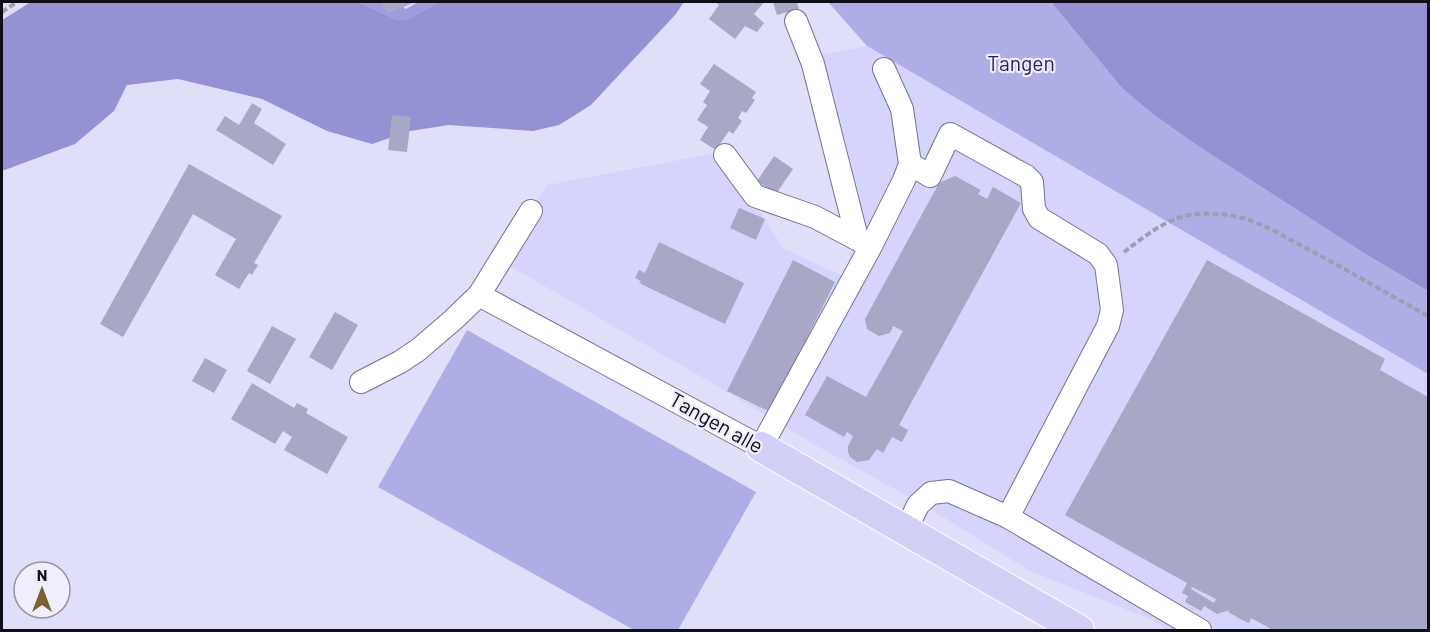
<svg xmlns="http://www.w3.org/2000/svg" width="1430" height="632" font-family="Barlow,sans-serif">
	<rect width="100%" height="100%" fill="#dfdffa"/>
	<polygon fill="#d5d4fd" points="867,46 1428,374 1428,630 1168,630 1150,619 1030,571 927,507 817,446 710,382 494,257 548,185 721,152 784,249 847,278 856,222 815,56"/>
	<g fill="#afade6">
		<polygon points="828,2 1051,2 1122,88 1150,112 1195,144 1367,255 1428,291 1428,374 867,46"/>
		<polygon points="467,330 756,492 678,630 634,630 378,487"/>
	</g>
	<polygon fill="#9f9cdd" points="358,2 395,2 406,9 418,2 439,2 406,20 398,20"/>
	<g fill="#9592d3">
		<polygon points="31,2 358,2 398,20 406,20 439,2 684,2 675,15 591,105 559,125 533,131 449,125 410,131 372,144 327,131 262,99 178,79 127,85 114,111 75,144 2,171 2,20"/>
		<polygon points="1051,2 1428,2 1428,291 1367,255 1195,144 1150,112 1122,88"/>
	</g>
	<g fill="#a7a7c6" fill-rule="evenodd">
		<polygon points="380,2 415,2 387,14"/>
		<polygon points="715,2 764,2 754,14 764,23 757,32 745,26 735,39 709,19 719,5"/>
		<polygon points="773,2 797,2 799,9 777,15"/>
		<polygon points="714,64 756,92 752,98 755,100 746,113 742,111 738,118 742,121 733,134 729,131 716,150 700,140 708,127 697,120 707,105 703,102 710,91 700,84"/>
		<polygon points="252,103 262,109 254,123 286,144 273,165 216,130 225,116 239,125"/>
		<polygon points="392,115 411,117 407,152 388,150"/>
		<polygon points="774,156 793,169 776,194 757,181"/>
		<polygon points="189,164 282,216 254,263 258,265 252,275 249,273 239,289 215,275 236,239 193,214 123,337 100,324"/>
		<polygon points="955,176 981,190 978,194 987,199 993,187 1021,203 899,425 908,430 902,442 892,437 883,453 877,449 869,460 857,462 850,457 848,452 848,446 853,436 847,432 844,437 805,415 827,376 866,397 903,331 893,326 890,333 879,336 867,329 865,319 939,183"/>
		<polygon points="739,208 765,219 756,240 730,228"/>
		<polygon points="659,242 744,283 725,324 639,283 641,281 635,278 639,270 645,273"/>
		<polygon points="793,260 835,282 770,412 727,391"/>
		<path d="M1207,260L1385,359L1380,370L1428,397V630H1273L1251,618L1249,623L1242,620L1228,612L1230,610L1217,614L1204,606L1201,611L1185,602L1188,596L1182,593L1187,583L1065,515ZM1192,587L1216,599L1214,603L1191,589Z"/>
		<polygon points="335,312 358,325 332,370 309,357"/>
		<polygon points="272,326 296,339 270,384 247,371"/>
		<polygon points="205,358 227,370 214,393 192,381"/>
		<polygon points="252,383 294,408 297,403 308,409 306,413 348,437 327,474 284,450 292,437 283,431 275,444 231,419"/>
	</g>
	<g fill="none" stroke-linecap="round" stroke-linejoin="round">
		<g stroke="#747391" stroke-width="24">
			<g id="minor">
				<polyline points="796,21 813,64 857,238"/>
				<polyline points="725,155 755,196 815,217 864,243"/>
				<polyline points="910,164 930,176 950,134 1026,176 1032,182 1034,209 1039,218 1098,254 1106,265 1112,310 1108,326 1008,517"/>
				<polyline points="479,295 761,447 871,246 904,180 910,164 902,109 884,69"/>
				<polyline points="361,382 400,362 418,350 453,320 479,295 531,211"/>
				<polyline points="905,532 918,505 931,493 949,491 1008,517 1200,630"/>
			</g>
		</g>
		<g stroke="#fff" stroke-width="32">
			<polyline id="major" points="761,447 1079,630"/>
		</g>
		<g stroke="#9e9db3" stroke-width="4" stroke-dasharray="6 3" stroke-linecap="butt">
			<polyline points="2,12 17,2"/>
			<path d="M1124,252C1140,240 1158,225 1178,218C1198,211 1226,213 1246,219C1268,226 1288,239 1308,249C1349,271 1388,294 1428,316"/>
		</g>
		<use href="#minor" stroke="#fff" stroke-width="22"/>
		<use href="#major" stroke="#d2d0f7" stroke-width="30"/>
	</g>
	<g text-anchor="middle" stroke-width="4.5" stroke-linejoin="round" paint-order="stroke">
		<g font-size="21" fill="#2b1a66" stroke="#eeeefc">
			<text x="1021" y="71">Tangen</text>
		</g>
		<g font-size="21" fill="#0e0d18" stroke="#eeeefc">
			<text transform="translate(716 423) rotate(29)" y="7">Tangen alle</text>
		</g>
	</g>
	<rect width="1430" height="632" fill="none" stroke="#0e0d18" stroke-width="6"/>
	<g transform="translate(42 590)"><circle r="28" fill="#eeeefc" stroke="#9494a1" stroke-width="1.5"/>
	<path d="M0-4.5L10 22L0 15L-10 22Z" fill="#7b5e31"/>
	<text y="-9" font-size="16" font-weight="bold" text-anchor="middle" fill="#0e0d18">N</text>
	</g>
</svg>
